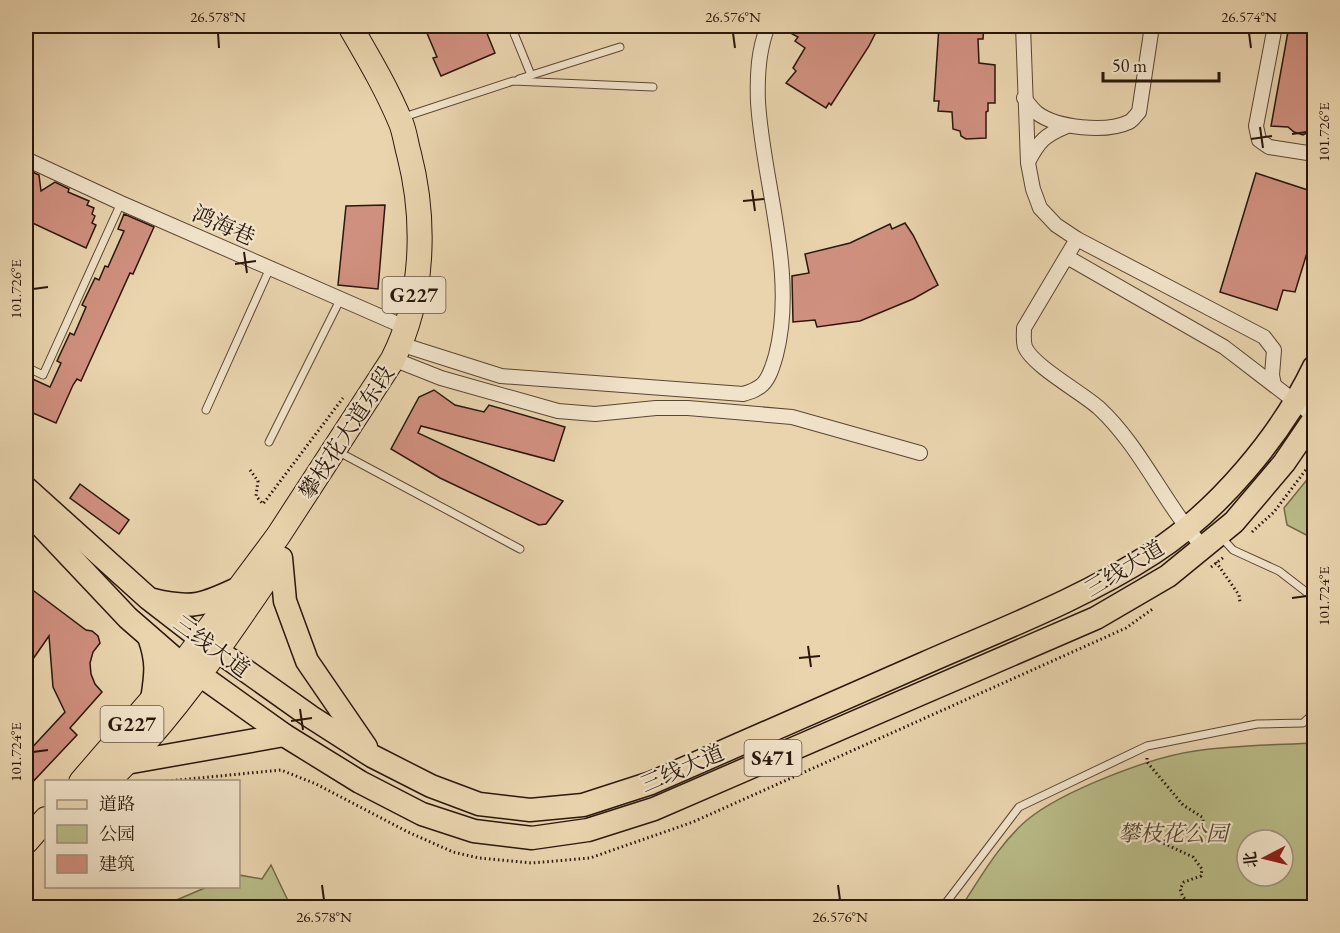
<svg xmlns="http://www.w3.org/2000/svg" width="1340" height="933" font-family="'EB Garamond','Noto Serif SC',serif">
	<rect width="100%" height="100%" fill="#e9d4ae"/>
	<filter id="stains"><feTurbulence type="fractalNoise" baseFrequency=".00333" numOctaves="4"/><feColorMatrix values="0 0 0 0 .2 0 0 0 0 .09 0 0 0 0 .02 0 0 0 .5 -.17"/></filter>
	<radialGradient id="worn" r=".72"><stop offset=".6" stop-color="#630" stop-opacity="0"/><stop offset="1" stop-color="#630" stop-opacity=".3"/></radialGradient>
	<g fill="#b9bc88" stroke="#726a4a" stroke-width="1.5" fill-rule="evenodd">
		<polygon points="1314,471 1314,539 1287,525 1284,508"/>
		<path d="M1314,743V907H961C981,877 999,844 1027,820C1062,791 1151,757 1195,751C1234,745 1275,745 1314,743ZM1247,840H1283V876H1247Z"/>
		<polygon points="271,865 291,907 160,907 207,887 238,886 239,875 262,879"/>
	</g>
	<g fill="#d0907f" stroke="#2a170c" stroke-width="1.5">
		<polygon points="424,26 484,26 495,53 441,76 433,58 437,57"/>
		<polygon points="778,26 879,26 869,46 831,105 829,103 826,108 786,83 796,71 793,68 805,48 795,41 798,37"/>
		<polygon points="939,26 984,26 983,39 978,39 979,63 995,65 995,103 988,103 988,111 986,112 986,138 966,139 961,136 960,131 953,129 952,112 938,111 939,101 934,101"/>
		<polygon points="1289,26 1314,26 1314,129 1303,135 1294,132 1288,127 1271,126"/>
		<polygon points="26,169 39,175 41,191 55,182 69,189 68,192 89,201 87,205 94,208 92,214 95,216 92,223 96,225 86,248 26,220"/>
		<polygon points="1256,173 1314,192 1312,208 1314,210 1314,230 1295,292 1283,290 1277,310 1220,292"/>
		<polygon points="385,205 378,289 338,285 346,206"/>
		<polygon points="124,214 154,227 133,274 130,273 81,381 77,379 73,385 56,423 26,410 26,376 50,387 61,363 57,361 70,333 74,335 86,307 82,305 95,278 99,280 105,266 108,267 124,231 118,229"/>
		<polygon points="905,223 913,235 938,285 913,299 860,321 817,327 815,320 793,322 792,276 809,273 805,254 850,243 890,224 892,229"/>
		<polygon points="434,390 455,405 484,412 489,405 565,427 554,461 421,426 418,433 563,501 546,524 539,525 440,478 391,449 419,397"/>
		<polygon points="80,484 129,520 119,534 70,498"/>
		<polygon points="26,585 86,630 92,631 98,636 100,643 93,652 90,663 91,674 95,684 102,692 70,728 77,735 26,789 26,754 65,712 53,687 49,636 26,669"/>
	</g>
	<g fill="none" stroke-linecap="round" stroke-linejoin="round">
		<g stroke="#5a4634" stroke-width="9">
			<g id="service">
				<polyline points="511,26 531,75"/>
				<polyline points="519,79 620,47"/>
				<polyline points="404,117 513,81 653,87"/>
				<polyline points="26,367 43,375 121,203"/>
				<polyline points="206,410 270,268"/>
				<polyline points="269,442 340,300"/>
				<polyline points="337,451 520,549"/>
				<polyline points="1222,538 1233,550 1279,571 1314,598"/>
				<polyline points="942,908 1019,807 1147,746 1257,724 1303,723 1314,713"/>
			</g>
		</g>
		<g stroke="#5a4634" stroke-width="16">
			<g id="minor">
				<polyline points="1023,26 1028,163 1033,189 1040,208 1056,225 1077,239 1264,337 1274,350 1272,375 1274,385"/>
				<polyline points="1275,26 1256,126 1259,140 1269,147 1314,154"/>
				<path d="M1024,98C1028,103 1032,109 1037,113C1057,128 1106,133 1129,122C1133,120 1136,115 1139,112L1152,26"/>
				<polyline points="26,159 121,203 407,328"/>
				<path d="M1028,162C1039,141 1045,135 1067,126"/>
				<path d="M1077,239L1024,328C1024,334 1023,341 1025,347C1033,366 1081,392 1099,408C1141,447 1164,504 1203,547"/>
				<polyline points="1067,257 1224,347 1314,416"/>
				<path d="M400,344L501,376L743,394C750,392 757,390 763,384C770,377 773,365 776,355C797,273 763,184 758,102C757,76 758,50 768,26"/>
				<polyline points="393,359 441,378 558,411 595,414 656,408 688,408 792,417 920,453"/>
			</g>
		</g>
		<g stroke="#2a170c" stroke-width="25">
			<g id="primary">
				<path d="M26,488L148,598L201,639L311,717L372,756L431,786L479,804L530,810L583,805L651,783C743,743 834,703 925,663C1002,629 1082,599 1153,553C1218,511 1281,436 1314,367"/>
				<polyline points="26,510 128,618 182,665 200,675 284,735 360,782 422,814 474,831 532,838 588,830 654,809 1096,618 1168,576 1234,522 1284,463 1314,419"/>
				<polyline points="281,558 285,601 307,661 366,747"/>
				<path d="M153,600C193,610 205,604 241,587"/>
				<path d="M149,637C158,662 156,674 152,700"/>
				<polyline points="126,763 284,735"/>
			</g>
		</g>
		<g stroke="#2a170c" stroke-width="26">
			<g id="trunk">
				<path d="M81,782L182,665L278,536L393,359C424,298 426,220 409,154C406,144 405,133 401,123C387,89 368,57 350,26"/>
				<path d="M107,782C173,718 224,641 275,566"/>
				<polyline points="26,842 46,819"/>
			</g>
		</g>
		<g stroke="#2a170c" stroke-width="3" stroke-dasharray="1.5 3" stroke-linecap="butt">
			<polyline points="1311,349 1314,342"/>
			<polyline points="250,470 258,481 256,496 263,504 343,398"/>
			<polyline points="1252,532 1274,512 1314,459"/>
			<polyline points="1216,562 1239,595 1240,602"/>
			<polyline points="1211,567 1224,557"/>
			<polyline points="1147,758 1147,762 1183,805 1202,817 1204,824 1200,828 1164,837 1163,843 1193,857 1202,869 1201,876 1184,882 1180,889 1183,897 1195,908"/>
			<polyline points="158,782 281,770 316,784 408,832 453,852 479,858 532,863 590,858 693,822 1126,628 1154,608"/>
		</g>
		<use href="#service" stroke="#f1e3ca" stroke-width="7"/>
		<use href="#minor" stroke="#f1e3ca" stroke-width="14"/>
		<use href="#primary" stroke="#e9d4ae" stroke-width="22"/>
		<use href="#trunk" stroke="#e9d4ae" stroke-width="24"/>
	</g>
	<path fill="none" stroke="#2a170c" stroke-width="2" d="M218,33L219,48M733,33L735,48M1249,33L1251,48M1260,127L1263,148M1292,134L1307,132M1251,139L1272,136M752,190L755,211M743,201L764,199M244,252L247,273M235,264L256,261M33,289L48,287M1292,598L1307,596M808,646L811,667M799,658L820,656M300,709L303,730M291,721L312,718M33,752L48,750M322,885L324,900M838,885L840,900"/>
	<g text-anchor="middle" stroke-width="4.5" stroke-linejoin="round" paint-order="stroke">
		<g fill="#f1e3ca" stroke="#665445" stroke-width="1.5">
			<rect x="382.5" y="277" width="63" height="36" rx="4.5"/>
			<rect x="100.5" y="706" width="63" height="36" rx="4.5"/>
			<rect x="744.5" y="740" width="57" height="36" rx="4.5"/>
		</g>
		<g font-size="21" font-weight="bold" fill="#2a170c">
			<text x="414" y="302">G227</text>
			<text x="132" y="731">G227</text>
			<text x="773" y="765">S471</text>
		</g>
		<g font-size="22" fill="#2a170c" stroke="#f1e3ca">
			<text transform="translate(224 225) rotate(24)" y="8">鸿海巷</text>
			<text transform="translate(346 432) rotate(-57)" y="8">攀枝花大道东段</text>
			<text transform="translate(1124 568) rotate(-31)" y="8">三线大道</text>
			<text transform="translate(212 646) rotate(36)" y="8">三线大道</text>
			<text transform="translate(682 768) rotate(-23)" y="8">三线大道</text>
		</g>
		<g font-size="22" font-style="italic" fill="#554931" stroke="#f1e3ca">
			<text x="1173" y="841">攀枝花公园</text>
		</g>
	</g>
	<rect width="1340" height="933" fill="none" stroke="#e9d4ae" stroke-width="66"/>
	<rect x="45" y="780" width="195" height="108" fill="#f1e3ca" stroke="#a1917e" stroke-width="1.5"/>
	<rect x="57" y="800" width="30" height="9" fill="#e9d4ae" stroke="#a1917e" stroke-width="1.5"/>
	<text x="99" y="810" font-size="18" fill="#2a170c">道路</text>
	<rect x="57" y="825" width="30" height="18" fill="#b9bc88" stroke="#a1917e" stroke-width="1.5"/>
	<text x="99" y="840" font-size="18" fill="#2a170c">公园</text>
	<rect x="57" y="855" width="30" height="18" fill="#d0907f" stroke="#a1917e" stroke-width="1.5"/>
	<text x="99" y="870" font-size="18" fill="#2a170c">建筑</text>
	<g transform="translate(1265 858) rotate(263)"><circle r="28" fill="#f1e3ca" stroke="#a1917e" stroke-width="1.5"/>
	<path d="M0-4.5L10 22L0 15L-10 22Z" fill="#8f2418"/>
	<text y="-9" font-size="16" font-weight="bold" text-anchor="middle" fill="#2a170c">北</text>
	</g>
	<path d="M1103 72v9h116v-9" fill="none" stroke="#2a170c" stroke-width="3"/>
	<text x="1112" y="72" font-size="18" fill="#2a170c" stroke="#f1e3ca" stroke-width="4.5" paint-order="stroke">50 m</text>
	<rect x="33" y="33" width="1274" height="867" fill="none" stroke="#2a170c" stroke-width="2"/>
	<g font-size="15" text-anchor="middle" fill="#2a170c">
		<text x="218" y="22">26.578°N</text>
		<text x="733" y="22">26.576°N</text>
		<text x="1249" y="22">26.574°N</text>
		<text transform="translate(1324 132) rotate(-90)" y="5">101.726°E</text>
		<text transform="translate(16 289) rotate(-90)" y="5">101.726°E</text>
		<text transform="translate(1324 596) rotate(-90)" y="5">101.724°E</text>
		<text transform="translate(16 752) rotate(-90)" y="5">101.724°E</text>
		<text x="324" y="922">26.578°N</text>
		<text x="840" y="922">26.576°N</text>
	</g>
	<rect width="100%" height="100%" filter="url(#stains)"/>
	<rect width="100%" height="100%" fill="url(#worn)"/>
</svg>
